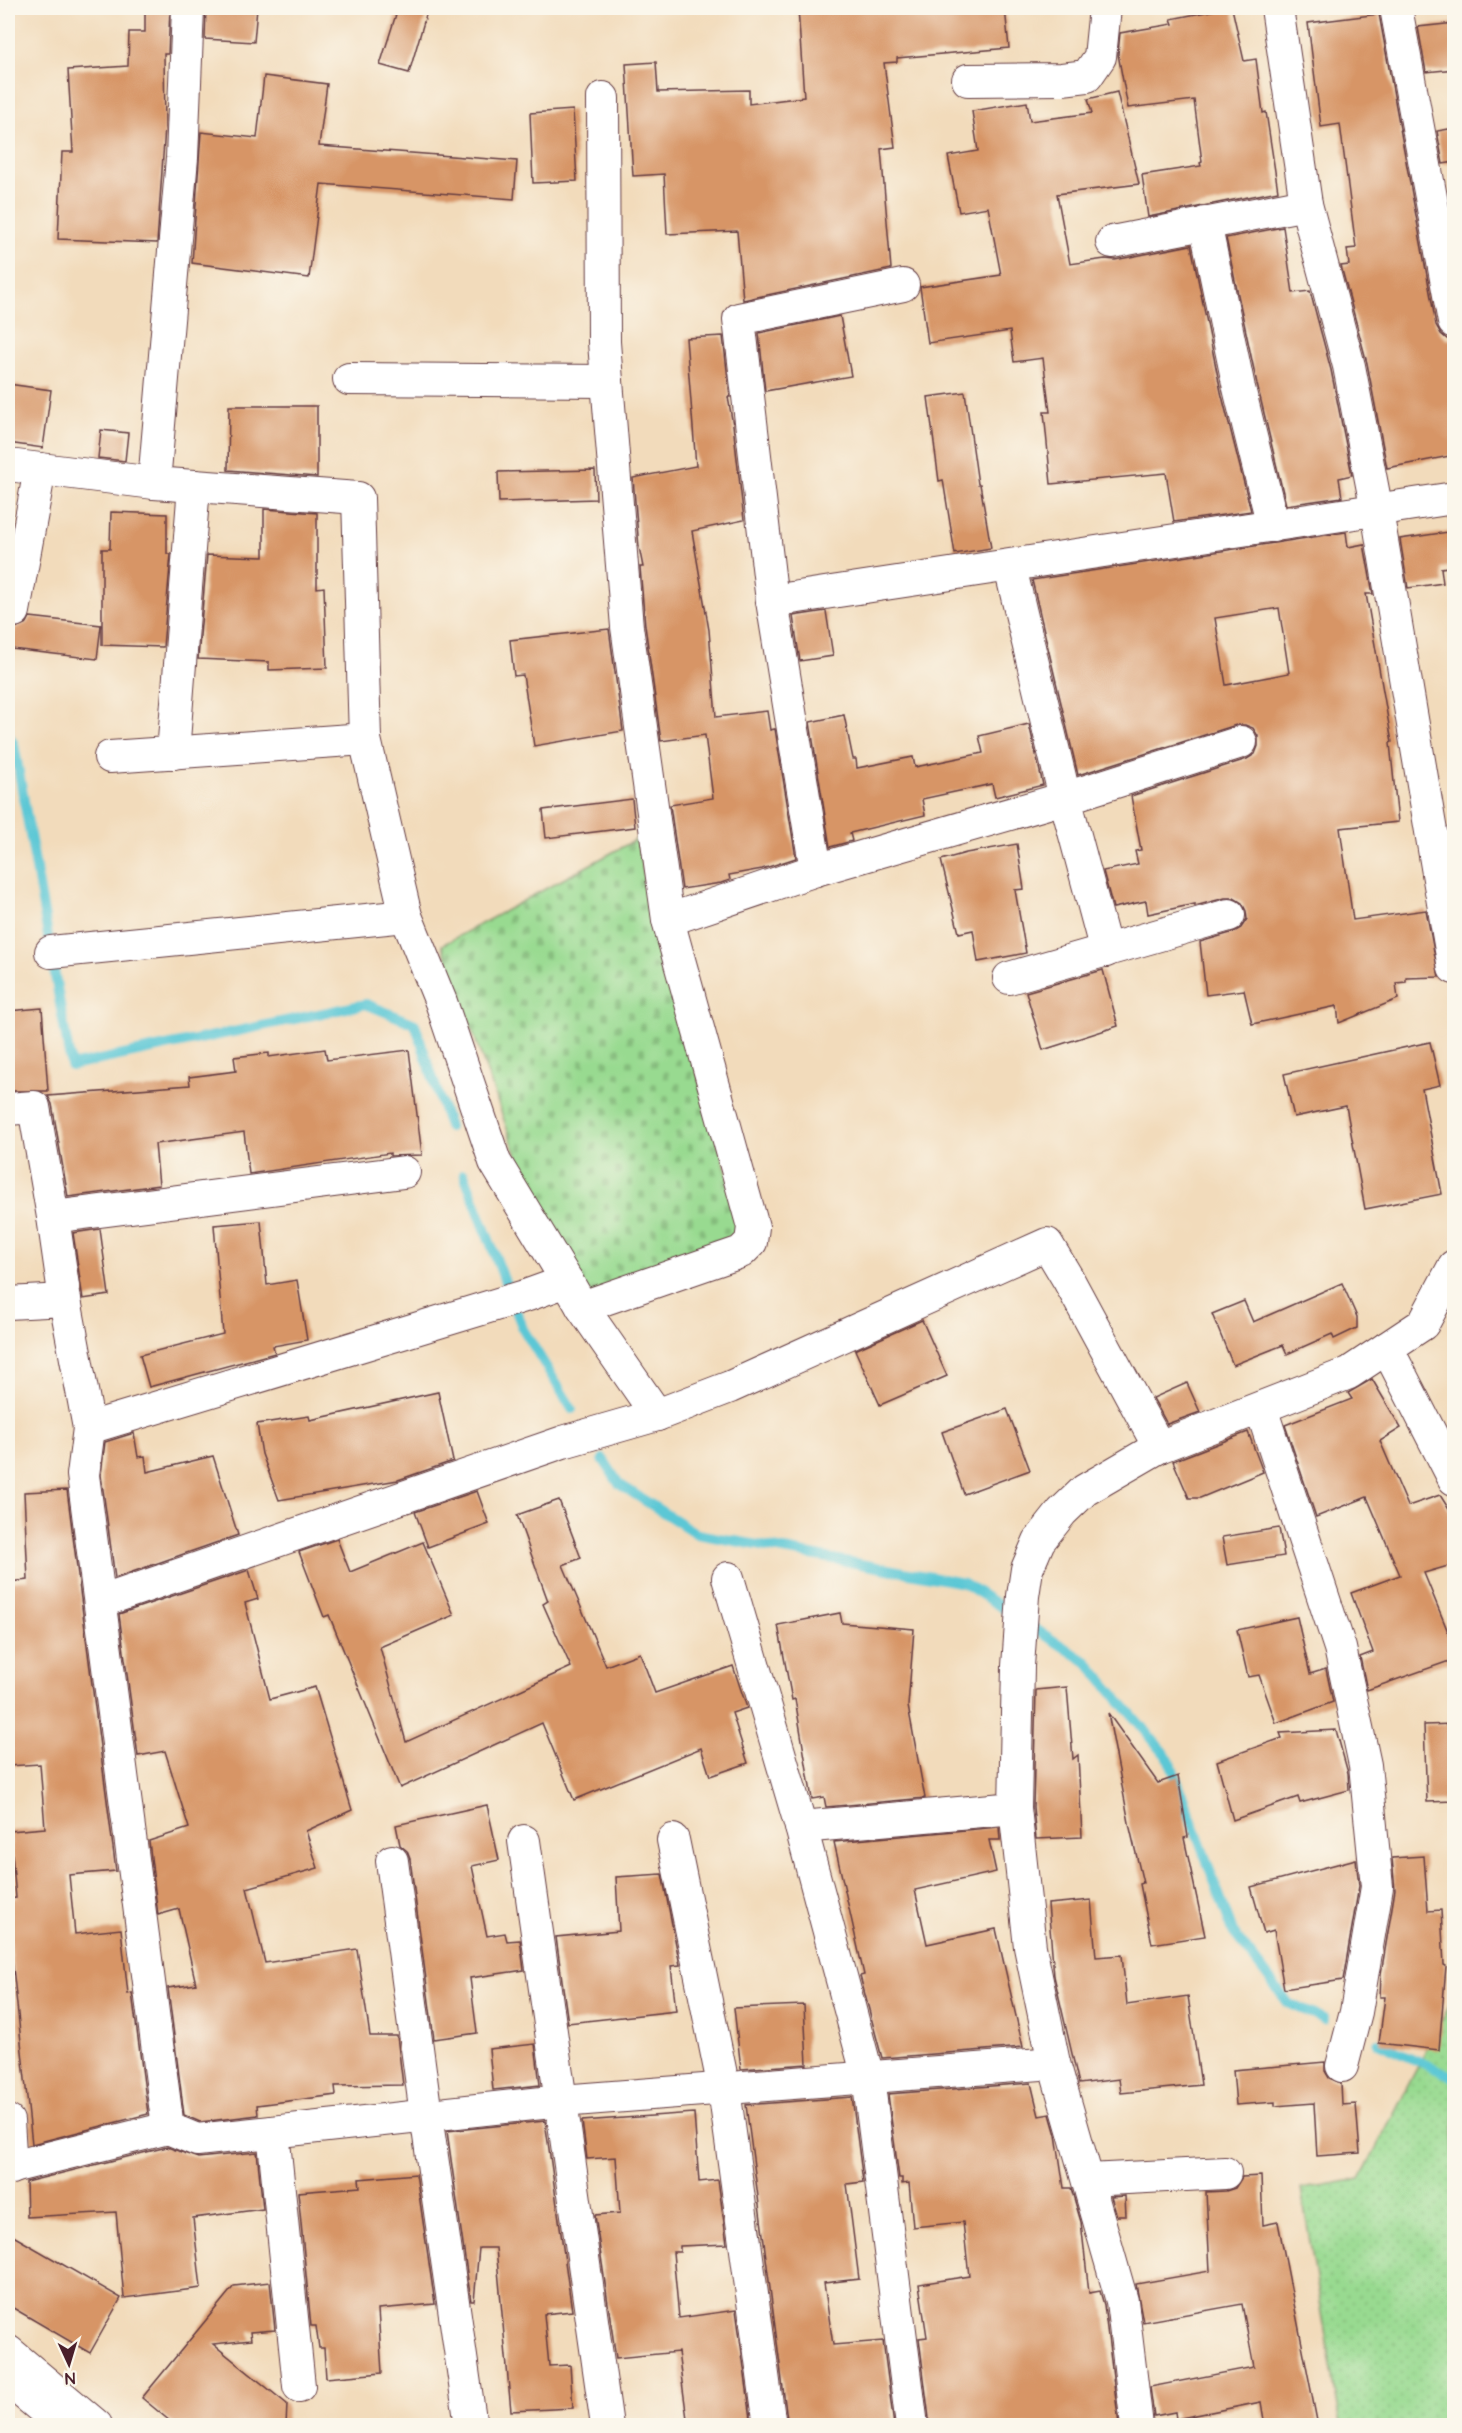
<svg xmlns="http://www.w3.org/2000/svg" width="1462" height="2433" font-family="'Architects Daughter',sans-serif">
	<defs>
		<pattern id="green-dots" width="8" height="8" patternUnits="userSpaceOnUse" patternTransform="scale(1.5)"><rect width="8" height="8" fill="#98da90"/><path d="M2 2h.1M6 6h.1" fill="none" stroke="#84bb7c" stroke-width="1.8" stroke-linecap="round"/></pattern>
		<pattern id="cemetery-stones" width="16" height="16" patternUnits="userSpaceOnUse" patternTransform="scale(1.5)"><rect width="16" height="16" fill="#98da90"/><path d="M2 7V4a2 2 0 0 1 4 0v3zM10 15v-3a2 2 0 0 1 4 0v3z" fill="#84bb7c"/></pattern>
	</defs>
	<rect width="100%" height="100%" fill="#fbf7ec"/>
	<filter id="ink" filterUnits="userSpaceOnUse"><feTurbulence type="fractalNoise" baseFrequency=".0167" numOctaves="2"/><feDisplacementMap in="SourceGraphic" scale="12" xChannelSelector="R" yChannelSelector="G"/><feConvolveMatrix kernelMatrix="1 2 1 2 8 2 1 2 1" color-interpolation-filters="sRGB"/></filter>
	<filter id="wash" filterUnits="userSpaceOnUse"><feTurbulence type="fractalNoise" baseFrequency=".008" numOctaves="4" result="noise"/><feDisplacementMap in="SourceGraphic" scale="24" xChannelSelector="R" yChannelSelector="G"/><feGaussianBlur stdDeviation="1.35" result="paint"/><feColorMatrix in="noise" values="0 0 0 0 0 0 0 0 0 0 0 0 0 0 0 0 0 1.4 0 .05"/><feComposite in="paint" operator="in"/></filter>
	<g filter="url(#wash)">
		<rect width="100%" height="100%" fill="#f2dbbb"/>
		<polygon fill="url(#green-dots)" stroke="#717c5e" stroke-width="1.5" points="1454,1996 1454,2425 1341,2425 1301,2189 1360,2179"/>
		<polygon fill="url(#cemetery-stones)" stroke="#717c5e" stroke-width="1.5" points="637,839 654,929 753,1259 579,1316 510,1137 442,945"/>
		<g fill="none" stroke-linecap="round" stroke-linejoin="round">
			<g stroke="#5cc7d5" stroke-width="10">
				<polyline points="8,735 14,744 71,1066 366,1004 415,1024 449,1127"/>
				<polyline points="464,1174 523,1329 572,1409"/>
				<polyline points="603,1459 619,1484 697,1534 964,1583 1087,1662 1169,1759 1233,1932 1288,2003 1324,2019"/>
				<polyline points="1378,2043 1454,2077"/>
			</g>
		</g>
		<g id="blocks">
			<g fill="#d79566" fill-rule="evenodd">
				<polygon points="145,8 170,8 168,54 164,54 165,127 157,243 58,239 62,152 73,152 68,70 128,66 129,32 145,32"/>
				<polygon points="206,8 257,8 254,42 205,39"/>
				<polygon points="398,8 428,8 409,73 380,65"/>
				<polygon points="798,8 1005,8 1009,48 897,58 897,62 884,63 895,147 881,149 891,269 743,300 737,231 667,234 664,174 633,176 626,64 656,62 658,92 749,90 749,104 804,97"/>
				<polygon points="1226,8 1232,8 1244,61 1256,59 1263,113 1266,112 1278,191 1148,217 1142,175 1201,166 1200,163 1202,162 1194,100 1128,108 1118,54 1120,33 1173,24 1171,19"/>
				<polygon points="1379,14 1436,325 1441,334 1447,339 1455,340 1455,455 1387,468 1367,363 1341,266 1349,265 1347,249 1356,248 1340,124 1321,127 1308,23"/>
				<polygon points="1455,23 1455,69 1426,72 1418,27"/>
				<polygon points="264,76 327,84 319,146 517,161 514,199 321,184 309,278 192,263 201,132 257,138"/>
				<polygon points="1117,92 1139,184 1057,194 1070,264 1105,259 1115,260 1191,245 1221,392 1251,511 1174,522 1166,473 1051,484 1044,412 1050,412 1043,358 1014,362 1010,331 928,343 920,287 1001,275 988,207 959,212 948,156 978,151 972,111 1027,102 1030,121 1092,113 1088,99"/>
				<polygon points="573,110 577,181 533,183 530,113"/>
				<polygon points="1455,128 1455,162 1443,164 1437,131"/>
				<polygon points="1283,227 1293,293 1310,291 1331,370 1352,475 1339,478 1342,497 1286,505 1257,384 1226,238"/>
				<polygon points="840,316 851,376 765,391 759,333"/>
				<polygon points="723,336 730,397 728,397 733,425 744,520 692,531 709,630 716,717 767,711 770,730 775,729 796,858 762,869 729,875 730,880 721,883 682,889 670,805 713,798 705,735 661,741 645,625 640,567 643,567 639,547 633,478 696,466 686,338"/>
				<polygon points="8,384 51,390 43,448 8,443"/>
				<polygon points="965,392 978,484 980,484 991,548 955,554 943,480 939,481 928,397"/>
				<polygon points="229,406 317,406 317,477 228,470"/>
				<polygon points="101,430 128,433 125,461 98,458"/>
				<polygon points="595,470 596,499 499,502 498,472"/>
				<polygon points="264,509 317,513 317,588 324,587 327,668 269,670 269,662 198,659 207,555 264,557"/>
				<polygon points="111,512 167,514 167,554 171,554 163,647 102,645 102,549 110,549"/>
				<polygon points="1455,531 1455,566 1441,568 1443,583 1408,588 1400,539"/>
				<path d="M1346,532L1348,547L1364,544L1373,594H1366L1392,742L1390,743L1398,822L1340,828L1353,920L1426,910L1439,977L1406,978V982L1396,983L1398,999L1339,1023L1337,1006L1252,1024L1244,990L1206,995L1200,942L1234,932L1241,928L1247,919L1246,911L1242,903L1234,898H1225L1195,906V904L1148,914L1146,901L1113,908L1103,871L1138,864L1135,851L1141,850L1131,796L1247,759L1255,754L1258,746V736L1253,728L1245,725H1236L1078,775L1032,580ZM1279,608L1289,673L1226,685L1215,618Z"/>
				<polygon points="826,611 833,656 800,661 793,616"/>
				<polygon points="30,617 101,625 97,659 12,649 15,628 27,623"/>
				<polygon points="609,629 623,731 534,746 523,675 514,676 510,640"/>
				<polygon points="844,715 853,759 856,759 857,768 913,757 915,767 983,753 979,736 1029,724 1043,785 995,797 992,784 922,799 925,815 850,833 852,841 830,847 810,722"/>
				<polygon points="632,799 635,827 546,838 543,810"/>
				<polygon points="1017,844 1024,889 1015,890 1026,953 978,962 973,930 959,933 941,860 966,853"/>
				<polygon points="1103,970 1118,1026 1043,1050 1026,992"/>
				<polygon points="42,1008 48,1091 8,1091 8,1011"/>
				<polygon points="1430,1042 1440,1085 1422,1089 1442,1194 1365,1209 1346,1106 1294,1117 1284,1074"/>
				<polygon points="325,1049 327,1060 409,1050 422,1155 390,1156 390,1153 249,1174 244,1132 155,1144 159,1185 68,1197 52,1104 48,1096 190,1085 189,1077 236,1071 234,1057 269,1053 269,1057"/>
				<polygon points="261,1221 267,1285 297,1280 307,1340 273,1346 275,1353 149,1387 140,1355 223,1334 214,1225"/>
				<polygon points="100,1229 109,1295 83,1299 73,1233"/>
				<polygon points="1342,1283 1357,1317 1357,1328 1334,1339 1332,1334 1287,1354 1283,1345 1233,1365 1212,1314 1244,1301 1253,1322"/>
				<polygon points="922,1320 947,1376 880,1405 855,1350"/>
				<polygon points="1372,1379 1401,1428 1380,1441 1408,1506 1440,1495 1455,1519 1455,1564 1424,1573 1455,1649 1455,1659 1367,1690 1360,1657 1373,1652 1351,1593 1400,1575 1367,1497 1316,1517 1285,1425 1352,1399 1348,1393"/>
				<polygon points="1187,1383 1200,1412 1167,1424 1153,1398"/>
				<polygon points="438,1392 453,1461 398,1480 279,1500 262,1454 257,1424 309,1416 310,1420"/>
				<polygon points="1007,1409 1030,1470 964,1494 942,1432"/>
				<polygon points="1248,1432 1263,1472 1200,1498 1189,1498 1173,1461"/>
				<polygon points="134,1433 138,1457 145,1456 147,1472 213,1456 238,1535 115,1578 101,1475 105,1442"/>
				<polygon points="67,1490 116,1871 69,1875 75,1934 121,1929 128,1994 132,1993 148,2114 32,2144 8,1921 8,1899 16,1898 10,1831 45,1828 40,1764 8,1766 8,1582 28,1580 24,1492"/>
				<polygon points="477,1491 489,1524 428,1547 415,1512"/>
				<polygon points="559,1500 581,1558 563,1565 606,1666 640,1653 655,1693 733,1666 747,1708 732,1713 748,1763 710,1776 701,1748 574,1800 542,1723 400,1788 329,1615 324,1617 299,1552 337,1539 350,1572 423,1542 454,1615 380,1647 406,1742 571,1667 543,1604 548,1601 517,1515"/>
				<polygon points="1279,1528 1284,1556 1227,1565 1222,1537"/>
				<polygon points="249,1570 258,1599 245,1603 270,1699 315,1687 352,1810 306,1831 318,1868 247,1888 265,1963 357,1949 370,2036 397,2036 403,2085 335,2086 336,2095 257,2105 258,2115 200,2122 184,2115 168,1988 196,1984 179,1909 158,1915 149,1841 189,1828 165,1751 138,1756 119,1614"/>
				<polygon points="840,1613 842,1623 914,1629 908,1706 925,1798 826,1807 824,1797 812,1799 795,1699 792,1700 778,1625"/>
				<polygon points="1297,1617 1310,1674 1326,1669 1333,1702 1276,1723 1259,1675 1248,1677 1237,1630"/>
				<polygon points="1067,1687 1073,1759 1078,1755 1082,1837 1036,1839 1033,1807 1036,1690"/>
				<polygon points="1108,1713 1158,1783 1178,1776 1188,1837 1184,1838 1205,1936 1152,1944 1140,1884 1143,1883 1130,1828"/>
				<polygon points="1455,1724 1455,1801 1427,1802 1424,1725"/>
				<polygon points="1336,1730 1348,1773 1349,1790 1300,1803 1298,1797 1233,1820 1217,1761 1282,1738 1280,1733"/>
				<polygon points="487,1805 499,1860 472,1866 487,1936 505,1933 507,1941 520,1940 524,1970 470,1978 477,2033 434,2039 410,1859 407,1851 400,1845 396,1825"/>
				<polygon points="999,1827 1000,1840 989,1840 996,1872 915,1890 927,1944 996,1929 1023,2047 882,2058 860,1976 864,1975 834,1842"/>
				<polygon points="1424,1856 1428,1911 1441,1910 1444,1965 1446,1966 1439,2050 1379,2043 1385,1997 1380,1997 1381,1974 1395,1890 1392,1858"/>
				<polygon points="1356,1859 1359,1886 1343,1980 1284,1989 1274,1930 1264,1933 1251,1887"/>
				<polygon points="662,1874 680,1965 671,1966 676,2011 568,2023 556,1937 619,1931 616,1877"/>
				<polygon points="1091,1900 1096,1957 1122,1955 1127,2005 1188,1996 1201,2085 1121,2093 1119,2079 1079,2084 1054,1976 1048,1904"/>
				<polygon points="804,2005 807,2064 741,2069 734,2008"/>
				<polygon points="535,2044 540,2085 493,2090 489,2049"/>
				<polygon points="1325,2062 1325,2071 1329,2078 1341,2083 1342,2105 1356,2104 1360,2153 1317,2156 1314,2103 1275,2106 1275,2102 1236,2105 1233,2070"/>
				<polygon points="1031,2083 1039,2116 1050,2114 1056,2135 1064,2188 1071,2188 1081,2222 1089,2293 1100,2291 1104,2305 1119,2425 930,2426 919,2338 927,2337 919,2284 969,2276 963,2222 913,2227 909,2183 902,2184 902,2178 899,2178 888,2094"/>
				<polygon points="852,2097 863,2182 847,2184 859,2279 824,2283 833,2345 883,2341 894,2426 788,2426 746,2105"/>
				<polygon points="694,2113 699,2182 718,2180 727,2244 680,2246 680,2252 673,2252 679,2318 736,2310 752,2426 688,2426 678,2352 616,2358 595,2215 620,2213 616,2157 587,2159 582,2121"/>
				<polygon points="545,2121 572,2311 544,2314 549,2366 570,2365 573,2408 511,2411 496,2248 479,2248 474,2301 471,2301 447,2131"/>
				<polygon points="167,2147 198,2158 257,2152 263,2209 193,2218 201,2288 124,2298 116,2212 27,2217 26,2182"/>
				<polygon points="416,2174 435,2304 378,2309 382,2373 326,2378 324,2348 319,2348 316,2326 311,2326 298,2192 360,2187 359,2179"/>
				<polygon points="1261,2176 1263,2225 1278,2222 1318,2426 1265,2426 1261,2402 1176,2419 1175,2412 1154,2416 1150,2387 1254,2367 1242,2304 1143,2322 1136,2284 1210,2271 1206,2192 1226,2191 1235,2188 1242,2177"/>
				<polygon points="1125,2196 1126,2216 1117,2216 1111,2197"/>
				<polygon points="8,2233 121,2298 90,2353 8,2305"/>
				<polygon points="270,2282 275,2330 250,2332 251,2340 213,2344 287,2404 286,2426 176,2426 142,2398 234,2286"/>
			</g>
		</g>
	</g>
	<g filter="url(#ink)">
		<use href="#blocks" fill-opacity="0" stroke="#633b41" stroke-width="1.5"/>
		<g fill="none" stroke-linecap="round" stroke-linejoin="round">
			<g stroke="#633b41" stroke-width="34">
				<g id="street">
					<polyline points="1277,8 1306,204 1349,366 1377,511 1454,968"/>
					<polyline points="1396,8 1454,322"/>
					<polyline points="968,80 1062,79 1087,76 1100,57 1105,8"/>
					<polyline points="603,98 604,342 607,381 627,627 668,920 816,870 1065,798 1241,742"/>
					<polyline points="1205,223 1239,388 1273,526"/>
					<polyline points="1112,242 1306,204"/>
					<polyline points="349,379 607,381"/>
					<polyline points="8,465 154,483 358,498 365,739 406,916 441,1002 495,1162 567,1281"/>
					<polyline points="154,483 182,158 188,8"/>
					<polyline points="1010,567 1065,798 1106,951"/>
					<polyline points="772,601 1454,498"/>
					<polyline points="14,611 40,469"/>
					<polyline points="173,753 194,486"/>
					<polyline points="110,757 365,739"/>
					<polyline points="816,870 772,601 739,319 903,285"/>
					<polyline points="51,952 406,916"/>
					<polyline points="1009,978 1229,915"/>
					<polyline points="8,1109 34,1107 53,1217 404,1172"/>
					<polyline points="53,1217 65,1300"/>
					<polyline points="8,1303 65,1300 89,1428 83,1475 168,2128"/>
					<polyline points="582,1307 741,1252 751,1242 753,1227 668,920"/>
					<polyline points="1387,1348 1454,1479"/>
					<polyline points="1261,1408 1340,1648 1365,1765 1377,1887 1356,2012 1342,2066"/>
					<polyline points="89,1428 528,1295 567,1281 582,1307 657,1415"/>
					<polyline points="728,1578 801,1827 868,2077 912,2426"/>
					<polyline points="100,1602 563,1442 657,1415 730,1387 1047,1244 1068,1279 1159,1447"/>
					<polyline points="801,1827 1015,1808"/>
					<polyline points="673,1840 724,2089 770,2426"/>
					<polyline points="524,1841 607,2426"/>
					<polyline points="392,1861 426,2115 471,2426"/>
					<polyline points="8,2121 11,2168"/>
					<polyline points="273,2132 299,2386"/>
					<polyline points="8,2168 168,2128 197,2140 561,2101 1054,2063"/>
					<polyline points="1088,2180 1225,2173"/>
					<polyline points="1137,2426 1122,2301 1054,2063 1030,1947 1015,1808 1018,1666 1023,1596 1027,1569 1039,1541 1062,1512 1085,1490 1159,1447 1349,1373 1423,1324 1454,1266"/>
				</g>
			</g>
			<g stroke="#633b41" stroke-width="35">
				<polyline id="secondary" points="8,2352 96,2426"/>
			</g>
			<g stroke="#633b41" stroke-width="35">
				<polyline id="highway" points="8,2379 64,2426"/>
			</g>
			<use href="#street" stroke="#fff" stroke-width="32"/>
			<use href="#secondary" stroke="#fff" stroke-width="33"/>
			<use href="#highway" stroke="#fff" stroke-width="33"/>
		</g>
	</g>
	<rect width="1462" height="2433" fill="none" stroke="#fbf7ec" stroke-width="30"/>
	<g transform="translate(69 2364) rotate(176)" stroke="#fbf7ec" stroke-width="4.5" paint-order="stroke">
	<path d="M0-4.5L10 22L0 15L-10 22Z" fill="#4a1f2b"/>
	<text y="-9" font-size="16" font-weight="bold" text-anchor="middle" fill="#4a1f2b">N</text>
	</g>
</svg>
